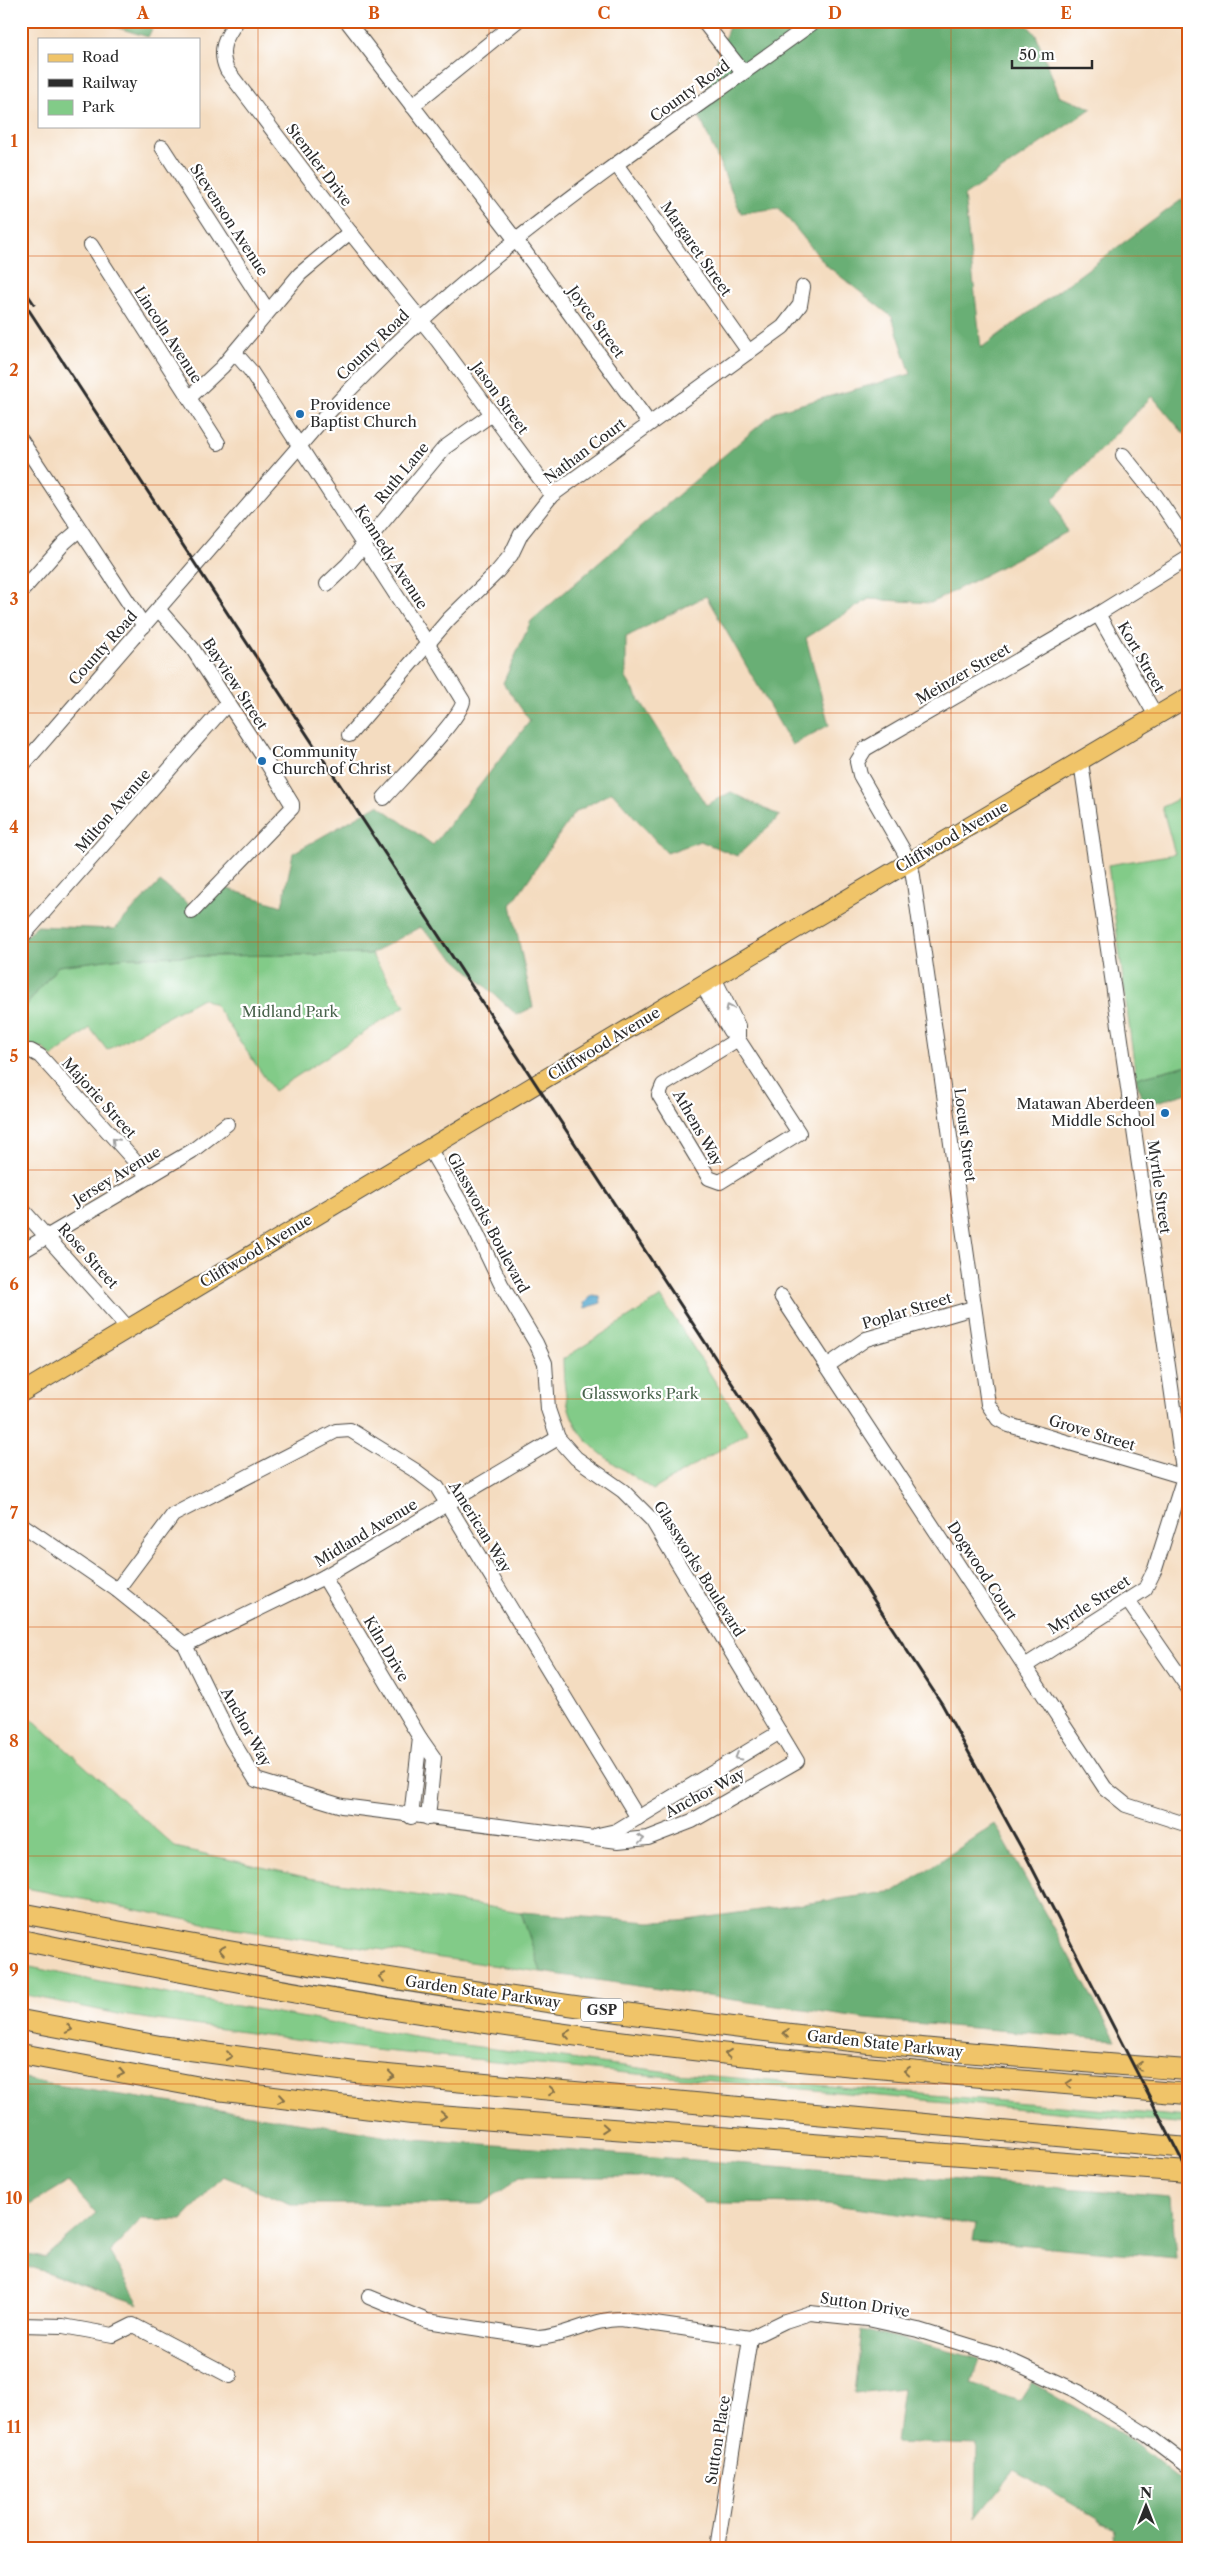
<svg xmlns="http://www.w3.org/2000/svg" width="1209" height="2569" font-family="'Libre Caslon Text',serif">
	<rect width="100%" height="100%" fill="#fff"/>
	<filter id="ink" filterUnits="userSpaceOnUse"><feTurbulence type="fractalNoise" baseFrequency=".02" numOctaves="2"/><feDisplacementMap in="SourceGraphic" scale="10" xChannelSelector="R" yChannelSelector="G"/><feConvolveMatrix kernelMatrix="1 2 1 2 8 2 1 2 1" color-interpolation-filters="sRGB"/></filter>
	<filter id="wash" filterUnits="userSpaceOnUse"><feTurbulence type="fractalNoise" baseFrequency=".0096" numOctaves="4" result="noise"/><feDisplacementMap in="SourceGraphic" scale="20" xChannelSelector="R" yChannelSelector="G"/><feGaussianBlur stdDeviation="1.12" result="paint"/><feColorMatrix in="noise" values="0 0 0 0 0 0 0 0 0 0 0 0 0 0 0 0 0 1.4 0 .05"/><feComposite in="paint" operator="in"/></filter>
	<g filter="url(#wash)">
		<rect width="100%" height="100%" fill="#f4dcc0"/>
		<g fill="#82cb88" stroke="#567b5a">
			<polygon points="1188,794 1188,1065 1136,1078 1108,865 1175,854 1162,807"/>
			<polygon points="371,954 405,1006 274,1091 215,1005 202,998 107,1050 90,1028 52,1057 44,1049 24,1043 21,1038 21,1012 58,966 129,957"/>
			<path d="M661,1297L748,1433L653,1490C592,1447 564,1441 563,1359Z"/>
			<polygon points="21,1709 175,1847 309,1878 521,1912 541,1972 234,1929 21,1887 21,1788 29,1771 21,1754"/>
			<polygon points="21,1965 105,1983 449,2043 677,2073 1188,2117 1188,2124 373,2050 128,2016 21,1994"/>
		</g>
		<g fill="#69af74" stroke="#4a6d50">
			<polygon points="104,21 156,21 148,37 112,26"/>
			<polygon points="731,21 1024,21 1036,35 1060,97 1092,108 964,196 981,348 1188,195 1188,432 1184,434 1152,396 1053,499 1067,532 931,603 869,599 806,638 829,725 792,745 706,596 626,637 626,678 706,805 731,792 780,816 737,856 700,841 667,853 612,792 574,813 511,905 533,1007 517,1015 420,927 371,954 129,957 58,966 21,1012 21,941 36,926 114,929 160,882 198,911 222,887 282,906 293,853 378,805 433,845 530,721 503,683 531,621 776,411 911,374 892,317 826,265 779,208 741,213 698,113"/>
			<polygon points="1188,1065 1188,1093 1143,1106 1136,1078"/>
			<polygon points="995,1824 1116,2040 866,2019 541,1972 521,1912 649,1922 680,1921 896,1891"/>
			<polygon points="21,2078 49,2084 402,2138 1171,2196 1176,2258 973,2240 976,2225 827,2204 705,2203 669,2177 520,2177 482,2204 291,2204 223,2176 182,2220 141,2219 110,2253 139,2304 34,2268 21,2267 21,2253 45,2257 96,2213 68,2182 21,2210"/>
			<polygon points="862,2329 980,2359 971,2384 1020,2401 1032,2382 1125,2436 1188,2486 1188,2548 1111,2548 1115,2529 1014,2470 976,2518 977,2445 896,2442 903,2388 855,2393"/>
		</g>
		<polygon fill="#50a5cc" stroke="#3e687c" points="593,1295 600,1296 601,1303 585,1308 584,1303"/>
	</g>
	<g filter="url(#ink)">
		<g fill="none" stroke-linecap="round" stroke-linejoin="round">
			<g stroke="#494641" stroke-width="16">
				<g id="minor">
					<path d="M237,21C225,38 218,50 227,70L350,232L438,341L552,495"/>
					<polyline points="347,21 525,252 649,423"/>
					<polyline points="703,21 743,72"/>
					<polyline points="412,106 517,21"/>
					<polyline points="162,147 268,311"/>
					<polyline points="616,164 749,352"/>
					<polyline points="91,245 218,443"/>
					<path d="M235,353L250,370L428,644L463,701C463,716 397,783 384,798"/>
					<polyline points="189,398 222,367 300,274 350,232"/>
					<polyline points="21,440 144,626"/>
					<polyline points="1123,455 1156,496 1188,543"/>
					<polyline points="1188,558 1098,614 865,749 857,762 860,775 910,862 913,876 988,1404 998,1419 1009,1425 1188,1478"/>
					<polyline points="327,584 348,564 444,448 492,414"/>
					<polyline points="21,592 65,542 79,530"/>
					<polyline points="159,610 192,648 264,758 292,804 292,808 192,912"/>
					<polyline points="1098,614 1156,716"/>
					<polyline points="349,735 449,619 496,573 511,555 521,534 552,495 783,327 800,305 803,287"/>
					<path d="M21,767L328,413C469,258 647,144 815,21"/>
					<polyline points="21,938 227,704"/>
					<polyline points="714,978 738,1026 738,1039"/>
					<polyline points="702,985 730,1031 738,1039 799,1133 720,1182 709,1178 659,1095 663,1085 738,1039"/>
					<polyline points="21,1051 31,1051 40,1056 149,1177"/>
					<polyline points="21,1208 128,1328"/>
					<polyline points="21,1252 192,1151 227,1124"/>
					<polyline points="781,1296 1105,1788 1126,1805 1188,1825"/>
					<polyline points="827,1366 866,1339 973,1308"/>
					<polyline points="21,1524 117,1590 185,1645 231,1739 256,1780 342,1806 618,1841 648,1838 692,1821 797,1761 652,1520 623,1491 576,1458 558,1438 548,1409 545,1363 536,1343 501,1284 468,1215 429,1148"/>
					<polyline points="324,1577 420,1738 411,1817"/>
					<polyline points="117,1590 173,1515 336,1431 350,1430 416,1471 437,1487 638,1818"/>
					<polyline points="1128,1601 1188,1688"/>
					<polyline points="185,1645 324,1577 558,1438"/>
					<polyline points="1025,1666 1145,1589 1155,1569 1184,1477 1081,762"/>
					<polyline points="420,1738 434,1758 428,1818"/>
					<polyline points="598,1835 616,1831 780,1732"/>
					<path d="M369,2297L427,2321L539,2338C568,2336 591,2319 621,2319L750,2338L785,2321L810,2313L868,2319L918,2330L996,2354L1079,2392L1147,2435L1188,2466"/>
					<polyline points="21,2325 63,2326 113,2335 133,2325 230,2376"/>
					<polyline points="717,2548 750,2338"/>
				</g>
			</g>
			<g stroke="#494641" stroke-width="20">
				<polyline id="major" points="21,1393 693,990 1188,697"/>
			</g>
			<g stroke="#494641" stroke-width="22">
				<g id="highway">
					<path d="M21,1913C302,1967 585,2012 869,2043C975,2054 1082,2062 1188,2070"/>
					<path d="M21,1940C249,1988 479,2026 710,2052C869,2069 1028,2081 1188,2094"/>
					<polyline points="21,2020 160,2046 355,2072 1188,2148"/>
					<polyline points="21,2054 217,2090 412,2114 1188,2172"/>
				</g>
			</g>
			<use href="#minor" stroke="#fff" stroke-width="14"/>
			<use href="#major" stroke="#f0c469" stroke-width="18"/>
			<use href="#highway" stroke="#f0c469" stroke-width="20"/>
			<g stroke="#2b2b2b" stroke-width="3">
				<polyline points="21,285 34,304"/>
				<polyline points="21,298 942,1704 1027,1858 1188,2172"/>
			</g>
		</g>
		<defs><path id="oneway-chevron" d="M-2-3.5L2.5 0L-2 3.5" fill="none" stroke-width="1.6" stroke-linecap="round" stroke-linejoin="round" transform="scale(1.25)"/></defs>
		<g stroke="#a0a0a0">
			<use href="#oneway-chevron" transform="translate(729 1008) rotate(-115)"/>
			<use href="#oneway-chevron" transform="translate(115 1141) rotate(-133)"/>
			<use href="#oneway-chevron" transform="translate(738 1757) rotate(149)"/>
			<use href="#oneway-chevron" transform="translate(641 1839) rotate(-7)"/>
		</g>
		<g stroke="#847047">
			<use href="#oneway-chevron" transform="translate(222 1950) rotate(-170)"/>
			<use href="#oneway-chevron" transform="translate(382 1977) rotate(-171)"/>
			<use href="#oneway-chevron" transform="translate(69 2029) rotate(11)"/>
			<use href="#oneway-chevron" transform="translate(786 2033) rotate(-173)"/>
			<use href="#oneway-chevron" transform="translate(567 2034) rotate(-172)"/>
			<use href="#oneway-chevron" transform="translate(728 2054) rotate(-174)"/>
			<use href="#oneway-chevron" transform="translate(229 2056) rotate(8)"/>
			<use href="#oneway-chevron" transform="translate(1139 2066) rotate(-176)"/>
			<use href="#oneway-chevron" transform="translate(907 2071) rotate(-175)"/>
			<use href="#oneway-chevron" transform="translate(121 2073) rotate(11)"/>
			<use href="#oneway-chevron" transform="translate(391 2076) rotate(6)"/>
			<use href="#oneway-chevron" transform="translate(1069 2084) rotate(-175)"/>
			<use href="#oneway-chevron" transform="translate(552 2091) rotate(5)"/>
			<use href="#oneway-chevron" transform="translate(281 2099) rotate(8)"/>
			<use href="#oneway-chevron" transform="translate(443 2116) rotate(4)"/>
			<use href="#oneway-chevron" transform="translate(605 2128) rotate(4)"/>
		</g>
	</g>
	<path fill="none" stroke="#d5540f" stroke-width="1" stroke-opacity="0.55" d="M258,21V2548M489,21V2548M720,21V2548M951,21V2548M21,256H1188M21,485H1188M21,713H1188M21,942H1188M21,1170H1188M21,1399H1188M21,1627H1188M21,1856H1188M21,2084H1188M21,2313H1188"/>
	<g fill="#1f6fb2" stroke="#fff" stroke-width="2">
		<circle cx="300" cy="414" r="5"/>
		<circle cx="262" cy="761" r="5"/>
		<circle cx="1165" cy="1113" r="5"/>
	</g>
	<g text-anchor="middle" stroke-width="4.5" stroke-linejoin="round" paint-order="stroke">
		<rect fill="#fff" stroke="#6b6b6b" stroke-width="1" x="581" y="1998.5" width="42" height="23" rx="4"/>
		<g font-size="14" font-weight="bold" fill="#2b2b2b">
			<text x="602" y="2015">GSP</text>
		</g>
		<g font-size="15" fill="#2b2b2b" stroke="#fff">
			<text transform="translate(690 91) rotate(-36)" y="5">County Road</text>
			<text transform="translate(319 165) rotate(53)" y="5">Stemler Drive</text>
			<text transform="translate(229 220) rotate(57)" y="5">Stevenson Avenue</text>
			<text transform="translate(696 249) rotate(55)" y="5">Margaret Street</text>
			<text transform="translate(596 322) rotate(54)" y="5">Joyce Street</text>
			<text transform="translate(168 335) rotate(57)" y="5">Lincoln Avenue</text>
			<text transform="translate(373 345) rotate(-44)" y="5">County Road</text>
			<text transform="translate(500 398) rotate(54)" y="5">Jason Street</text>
			<text transform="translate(585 451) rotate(-37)" y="5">Nathan Court</text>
			<text transform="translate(402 473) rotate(-50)" y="5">Ruth Lane</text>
			<text transform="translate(391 557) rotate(57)" y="5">Kennedy Avenue</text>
			<text transform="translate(103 648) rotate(-48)" y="5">County Road</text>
			<text transform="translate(1141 657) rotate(60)" y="5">Kort Street</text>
			<text transform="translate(963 674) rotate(-30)" y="5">Meinzer Street</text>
			<text transform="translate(235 684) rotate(57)" y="5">Bayview Street</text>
			<text transform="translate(113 811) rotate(-49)" y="5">Milton Avenue</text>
			<text transform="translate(952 837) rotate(-30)" y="5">Cliffwood Avenue</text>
			<text transform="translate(604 1044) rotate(-31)" y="5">Cliffwood Avenue</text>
			<text transform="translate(99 1098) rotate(48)" y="5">Majorie Street</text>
			<text transform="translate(698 1128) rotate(60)" y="5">Athens Way</text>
			<text transform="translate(965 1135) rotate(83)" y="5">Locust Street</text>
			<text transform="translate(117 1176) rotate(-31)" y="5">Jersey Avenue</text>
			<text transform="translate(1159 1187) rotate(82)" y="5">Myrtle Street</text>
			<text transform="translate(488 1223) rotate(62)" y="5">Glassworks Boulevard</text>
			<text transform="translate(256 1251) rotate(-31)" y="5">Cliffwood Avenue</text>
			<text transform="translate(88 1256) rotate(48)" y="5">Rose Street</text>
			<text transform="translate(907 1311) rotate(-17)" y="5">Poplar Street</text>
			<text transform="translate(1092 1433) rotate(17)" y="5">Grove Street</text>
			<text transform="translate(480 1527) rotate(58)" y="5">American Way</text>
			<text transform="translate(366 1533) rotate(-31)" y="5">Midland Avenue</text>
			<text transform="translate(699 1569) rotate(58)" y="5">Glassworks Boulevard</text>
			<text transform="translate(982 1571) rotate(57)" y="5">Dogwood Court</text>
			<text transform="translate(1089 1605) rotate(-33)" y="5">Myrtle Street</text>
			<text transform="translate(386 1649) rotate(59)" y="5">Kiln Drive</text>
			<text transform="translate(246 1727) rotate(61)" y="5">Anchor Way</text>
			<text transform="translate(705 1793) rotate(-28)" y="5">Anchor Way</text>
			<text transform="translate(483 1992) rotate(8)" y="5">Garden State Parkway</text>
			<text transform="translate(885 2044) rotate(6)" y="5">Garden State Parkway</text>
			<text transform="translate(865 2305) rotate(9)" y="5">Sutton Drive</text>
			<text transform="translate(718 2440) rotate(-81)" y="5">Sutton Place</text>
		</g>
		<g font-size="15" fill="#2b2b2b" stroke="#fff" text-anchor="start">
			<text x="310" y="410">Providence<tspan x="310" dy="17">Baptist Church</tspan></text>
			<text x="272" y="757">Community<tspan x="272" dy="17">Church of Christ</tspan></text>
			<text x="1155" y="1109" text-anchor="end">Matawan Aberdeen<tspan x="1155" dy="17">Middle School</tspan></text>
		</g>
		<g font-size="15" fill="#49634c" stroke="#fff">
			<text x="290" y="1017">Midland Park</text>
			<text x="640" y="1399">Glassworks Park</text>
		</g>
	</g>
	<rect width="1209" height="2569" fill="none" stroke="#fff" stroke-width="55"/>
	<rect x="38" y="38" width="162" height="90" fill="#ffffff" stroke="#aaaaaa"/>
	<rect x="48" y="54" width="25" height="8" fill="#f0c469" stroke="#aaaaaa"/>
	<text x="82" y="62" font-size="15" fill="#2b2b2b">Road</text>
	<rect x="48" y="79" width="25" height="8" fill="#2b2b2b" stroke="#aaaaaa"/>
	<text x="82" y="88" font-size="15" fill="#2b2b2b">Railway</text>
	<rect x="48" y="100" width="25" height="15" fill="#82cb88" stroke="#aaaaaa"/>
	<text x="82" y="112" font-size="15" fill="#2b2b2b">Park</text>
	<g transform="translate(1146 2506)" stroke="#ffffff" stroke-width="4" paint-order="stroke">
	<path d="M0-4L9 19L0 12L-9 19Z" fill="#2b2b2b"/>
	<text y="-8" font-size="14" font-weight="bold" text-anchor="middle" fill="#2b2b2b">N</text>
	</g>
	<path d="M1012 60v8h80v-8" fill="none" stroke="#2b2b2b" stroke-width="2.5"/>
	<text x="1019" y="60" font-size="15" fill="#2b2b2b" stroke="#ffffff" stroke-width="4" paint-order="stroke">50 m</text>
	<rect x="28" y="28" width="1154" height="2514" fill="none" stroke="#d5540f" stroke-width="2"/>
	<g font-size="16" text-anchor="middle" font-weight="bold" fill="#d5540f">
		<text x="143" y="19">A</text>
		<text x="374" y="19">B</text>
		<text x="604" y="19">C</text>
		<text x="835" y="19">D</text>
		<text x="1066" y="19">E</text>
		<text x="14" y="147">1</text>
		<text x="14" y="376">2</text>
		<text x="14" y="605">3</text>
		<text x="14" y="833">4</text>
		<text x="14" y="1062">5</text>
		<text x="14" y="1290">6</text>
		<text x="14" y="1519">7</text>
		<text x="14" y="1747">8</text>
		<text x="14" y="1976">9</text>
		<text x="14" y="2204">10</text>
		<text x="14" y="2433">11</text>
	</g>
</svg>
